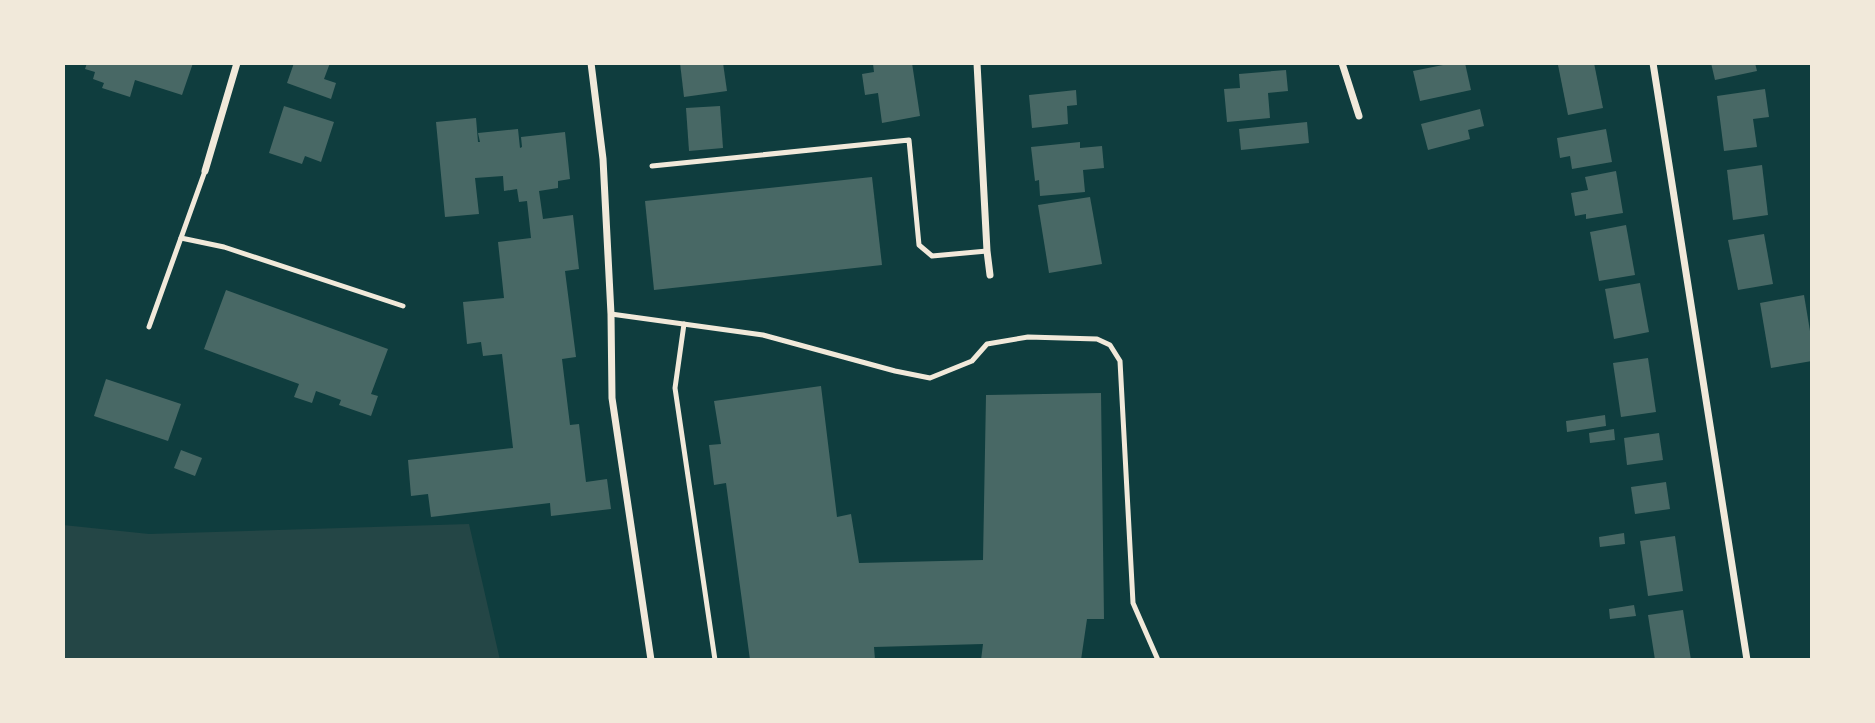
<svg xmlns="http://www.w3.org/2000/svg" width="1875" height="723" font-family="Signika,sans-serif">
	<rect width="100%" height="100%" fill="#0f3d3e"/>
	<polygon fill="#244646" points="469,524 500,660 63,660 63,525 149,534"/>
	<g fill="#486865">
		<polygon points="87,63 193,63 182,95 135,80 130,97 102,88 104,83 93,79 95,72 85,69"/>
		<polygon points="294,63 330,63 324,79 336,83 331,99 287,83"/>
		<polygon points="680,63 723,63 727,91 684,97"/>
		<polygon points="912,63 920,116 882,123 878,93 865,95 862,74 874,72 873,64"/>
		<polygon points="1453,63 1465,63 1471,90 1420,101 1413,71"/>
		<polygon points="1569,63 1594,63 1603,108 1568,115 1558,65"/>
		<polygon points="1711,63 1755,63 1757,71 1715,80"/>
		<polygon points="1286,70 1288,91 1268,93 1270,118 1227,122 1224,89 1240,88 1239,74"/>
		<polygon points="1765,89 1769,117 1753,119 1757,147 1724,151 1717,96"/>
		<polygon points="1076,90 1077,105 1067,106 1068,124 1032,128 1029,95"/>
		<polygon points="284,106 334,122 321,162 305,156 302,164 269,153"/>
		<polygon points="720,106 723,148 689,151 686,108"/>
		<polygon points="1480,109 1484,126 1468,130 1470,139 1428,150 1421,124"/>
		<polygon points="476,118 478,142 480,142 478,133 518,129 520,148 522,147 521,137 565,132 570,179 558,181 558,188 539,191 543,219 573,215 579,269 565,271 576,357 562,359 570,425 579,424 586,482 607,479 611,509 551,516 550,503 431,517 428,494 411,496 408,460 513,448 502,354 483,356 481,342 467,344 463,302 504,298 498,242 531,238 527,201 519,202 517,189 504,191 503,176 475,178 479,214 445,217 436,122"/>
		<polygon points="1307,122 1309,143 1241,150 1239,129"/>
		<polygon points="1606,129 1612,162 1572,169 1570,156 1560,158 1557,138"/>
		<polygon points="1080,142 1080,148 1102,146 1104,168 1083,170 1085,192 1040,196 1039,180 1035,181 1031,147"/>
		<polygon points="1762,165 1768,215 1733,220 1727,170"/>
		<polygon points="1616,171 1623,213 1586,219 1586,214 1575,216 1571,193 1588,190 1585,177"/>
		<polygon points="872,177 882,265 654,290 645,201"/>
		<polygon points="1090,197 1102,264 1049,273 1038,205"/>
		<polygon points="1626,225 1635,275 1599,281 1590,232"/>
		<polygon points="1764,234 1773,284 1738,290 1728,240"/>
		<polygon points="1640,283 1649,332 1614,339 1605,289"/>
		<polygon points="226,290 388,349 371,394 378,396 371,416 339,405 341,400 316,391 312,403 294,397 299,384 204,349"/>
		<polygon points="1804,295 1812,343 1812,361 1771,368 1760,303"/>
		<polygon points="1648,358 1656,412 1621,417 1613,363"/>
		<polygon points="106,379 181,404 168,441 94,416"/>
		<polygon points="821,386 837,517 851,514 859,563 983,560 986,395 1101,393 1104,619 1087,619 1081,660 981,660 983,644 874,647 875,660 750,660 726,483 714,485 709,445 721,444 714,401"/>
		<polygon points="1605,415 1606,426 1567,432 1566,421"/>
		<polygon points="1614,429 1615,440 1590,443 1589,433"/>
		<polygon points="1659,433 1663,460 1627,465 1624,438"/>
		<polygon points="181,450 202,458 195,476 174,468"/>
		<polygon points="1666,482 1670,509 1635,514 1631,487"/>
		<polygon points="1624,533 1625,544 1600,547 1599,537"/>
		<polygon points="1675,536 1683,591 1648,596 1640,541"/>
		<polygon points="1634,605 1636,616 1610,619 1609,609"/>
		<polygon points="1683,610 1691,660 1655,660 1648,615"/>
	</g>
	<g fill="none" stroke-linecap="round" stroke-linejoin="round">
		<g stroke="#f1e9da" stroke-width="5">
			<polyline points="652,166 909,140 919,245 932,256 987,251"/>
			<polyline points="181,238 224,247 403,306"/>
			<polyline points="611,314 763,335 895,371 930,378 972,361 987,344 1028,337 1097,339 1110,345 1120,361 1133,603 1158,660"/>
			<polyline points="684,324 675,388 715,660"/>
			<polyline points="149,327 205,171"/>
		</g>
		<g stroke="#f1e9da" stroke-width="7">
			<polyline points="591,63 603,159 611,314 612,398 651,660"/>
			<polyline points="977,63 987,251 990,275"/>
			<polyline points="1342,63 1359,116"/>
			<polyline points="1653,63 1747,660"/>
			<polyline points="205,171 237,63"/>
		</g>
	</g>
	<rect width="1875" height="723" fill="none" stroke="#f1e9da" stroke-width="130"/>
</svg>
